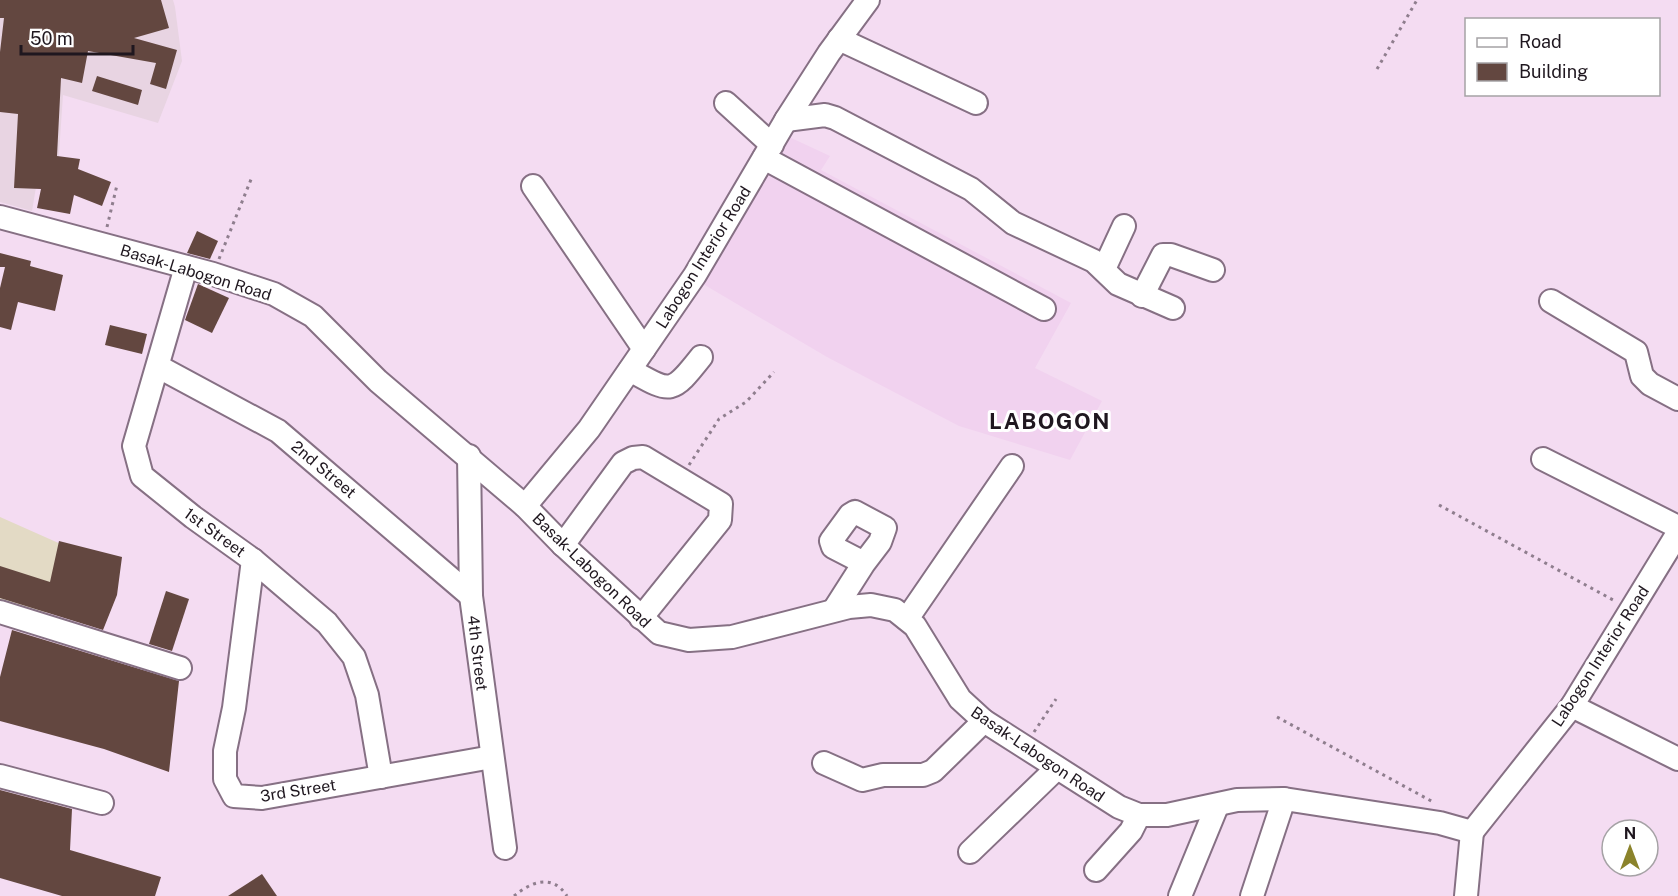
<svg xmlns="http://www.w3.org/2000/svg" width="1678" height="896" font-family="'Public Sans',sans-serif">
	<rect width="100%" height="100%" fill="#f4dcf2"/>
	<polygon fill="#e3dac5" points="0,517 63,545 46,613 0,600"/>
	<polygon fill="#f1d2ef" points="787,136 830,156 821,170 1071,303 1035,368 1102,401 1070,460 959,426 827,357 698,281"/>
	<polygon fill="#e8d4e2" points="0,0 173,0 175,7 182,61 158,123 63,95 57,183 37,181 32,211 0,202"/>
	<g fill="#634740">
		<polygon points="0,0 161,0 169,28 134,38 177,50 166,89 150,84 156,63 88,51 82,83 61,78 57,156 80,159 78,169 111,182 102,206 74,195 70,214 37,208 41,189 14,188 18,114 0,112 0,52 4,18 0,18"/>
		<polygon points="97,76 142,90 138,105 92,91"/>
		<polygon points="197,231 218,241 210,259 187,253"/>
		<polygon points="0,253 31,261 30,266 63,275 55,311 18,302 11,330 0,327 0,288 5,267 0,267"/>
		<polygon points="198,284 229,298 212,333 185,320"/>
		<polygon points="110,325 147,334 142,354 105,345"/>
		<polygon points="59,541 122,557 117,595 103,630 0,598 0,566 50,582"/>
		<polygon points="166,591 189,599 172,651 149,644"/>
		<polygon points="12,630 179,681 169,772 104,749 0,721 0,677"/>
		<polygon points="0,790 72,809 70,850 161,877 155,896 62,896 0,878"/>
		<polygon points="262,874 277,896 228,896"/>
	</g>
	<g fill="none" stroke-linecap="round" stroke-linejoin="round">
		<g stroke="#867084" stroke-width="26">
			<g id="minor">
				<polyline points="839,39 976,103"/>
				<polyline points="726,103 772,145"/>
				<polyline points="786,120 825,115 835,118 971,189 1013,223 1094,261 1118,284 1173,308"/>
				<polyline points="764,158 1044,309"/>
				<polyline points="533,186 644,349"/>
				<polyline points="0,217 213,274 274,294 313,316 378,381 525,506 563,545 659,633 689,640 732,637 849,607 871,605 895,610 915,626 960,699 984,721 1119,807 1139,815 1167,815 1237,800 1284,799 1440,823 1472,832"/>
				<polyline points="186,267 134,446 142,476 193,517 253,560 327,623 354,657 367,695 381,777"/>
				<polyline points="1104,269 1124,226"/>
				<polyline points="1142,296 1163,255 1171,255 1213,270"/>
				<polyline points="1551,301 1636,352 1642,376 1650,384 1678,399"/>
				<polyline points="159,367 278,431 471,596"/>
				<path d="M630,370C671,393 671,395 701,357"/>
				<polyline points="469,456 471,596 505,848"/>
				<polyline points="1543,459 1678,527"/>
				<polyline points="525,506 589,429 695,275 786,120 829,53 868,0"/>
				<polyline points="563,545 623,463 633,458 643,457 721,504 720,520 641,618"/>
				<polyline points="253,560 234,708 225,751 225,779 234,796 262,798 492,757"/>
				<polyline points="834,610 864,563 833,547 831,541 850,515 855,512 885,528 880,542 864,563"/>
				<polyline points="0,612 180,668"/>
				<polyline points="907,619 1012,466"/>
				<polyline points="1572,706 1678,759"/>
				<polyline points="824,763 862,780 883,775 923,775 933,771 984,721"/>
				<polyline points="0,776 102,803"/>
				<polyline points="1472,832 1572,706 1678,533"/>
				<polyline points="970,852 1057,768"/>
				<polyline points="1096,870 1131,831 1139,815"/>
				<polyline points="1180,896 1217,806"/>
				<polyline points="1252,896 1284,799"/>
				<polyline points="1466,896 1472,832"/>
			</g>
		</g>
		<g stroke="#8f7e8e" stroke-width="3" stroke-dasharray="3 4.5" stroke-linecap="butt">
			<polyline points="1377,69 1417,0"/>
			<polyline points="107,227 117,185"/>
			<polyline points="219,259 252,177"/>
			<polyline points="689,465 719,419 746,402 774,372"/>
			<polyline points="1439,505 1615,601"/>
			<polyline points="1277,717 1435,803"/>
			<polyline points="1034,732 1056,699"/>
			<path d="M514,896C531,882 552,873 567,896"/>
		</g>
		<use href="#minor" stroke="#fff" stroke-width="22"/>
	</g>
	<g text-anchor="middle" stroke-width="6" stroke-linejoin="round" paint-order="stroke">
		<g font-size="16" fill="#1f171f" stroke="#fff">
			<text transform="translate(703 257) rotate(-58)" y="6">Labogon Interior Road</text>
			<text transform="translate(196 272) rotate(17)" y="6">Basak-Labogon Road</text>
			<text transform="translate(324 469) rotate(40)" y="6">2nd Street</text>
			<text transform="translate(215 532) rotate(36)" y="6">1st Street</text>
			<text transform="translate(592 570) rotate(44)" y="6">Basak-Labogon Road</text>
			<text transform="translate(478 653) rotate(83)" y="6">4th Street</text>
			<text transform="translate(1600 656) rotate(-57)" y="6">Labogon Interior Road</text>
			<text transform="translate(1038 754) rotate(34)" y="6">Basak-Labogon Road</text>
			<text transform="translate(298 790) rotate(-9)" y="6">3rd Street</text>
		</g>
		<g font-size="22" font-weight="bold" letter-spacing="1.5" fill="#1f171f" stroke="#fff">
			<text x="1050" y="429">LABOGON</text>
		</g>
	</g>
	<rect x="1465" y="18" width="195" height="78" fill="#ffffff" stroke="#a5a2a5" stroke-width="1.5"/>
	<rect x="1477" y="38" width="30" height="9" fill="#ffffff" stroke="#a5a2a5" stroke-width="1.5"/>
	<text x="1519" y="48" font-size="18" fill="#1f171f">Road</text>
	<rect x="1477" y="63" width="30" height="18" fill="#634740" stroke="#a5a2a5" stroke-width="1.5"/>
	<text x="1519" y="78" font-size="18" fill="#1f171f">Building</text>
	<g transform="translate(1630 848)"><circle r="28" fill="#ffffff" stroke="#a5a2a5" stroke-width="1.5"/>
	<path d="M0-4.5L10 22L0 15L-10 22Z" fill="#8b832b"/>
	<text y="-9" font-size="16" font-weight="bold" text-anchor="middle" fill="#1f171f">N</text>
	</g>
	<path d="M21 45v9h112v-9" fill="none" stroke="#1f171f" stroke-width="3"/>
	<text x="30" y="45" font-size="18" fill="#1f171f" stroke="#ffffff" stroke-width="4.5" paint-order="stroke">50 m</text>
</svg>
